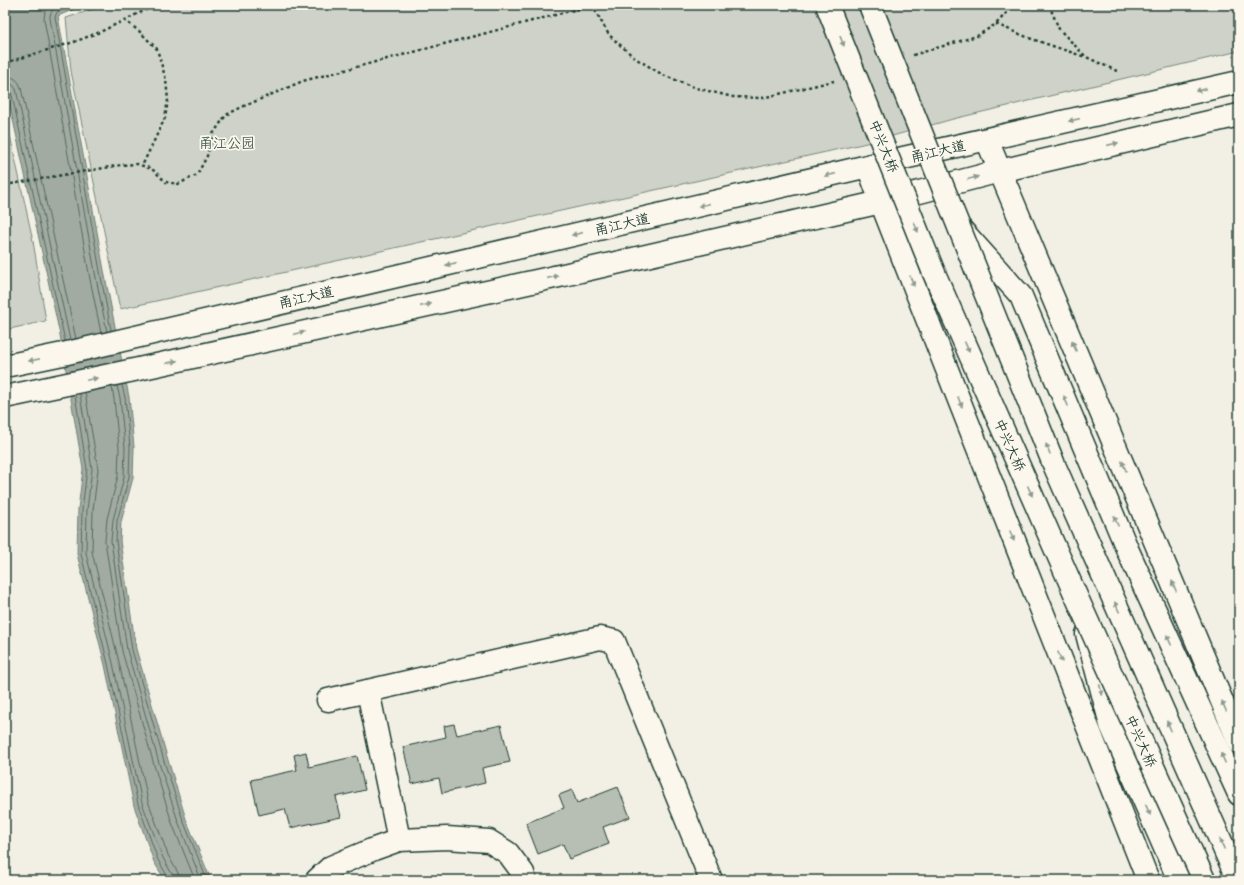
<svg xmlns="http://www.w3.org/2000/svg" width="1244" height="885" font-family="Kalam,'LXGW WenKai TC',sans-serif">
	<rect width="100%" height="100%" fill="#f2f0e5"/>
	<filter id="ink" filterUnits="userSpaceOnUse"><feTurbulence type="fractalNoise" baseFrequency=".025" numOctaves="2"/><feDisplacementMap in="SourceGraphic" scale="8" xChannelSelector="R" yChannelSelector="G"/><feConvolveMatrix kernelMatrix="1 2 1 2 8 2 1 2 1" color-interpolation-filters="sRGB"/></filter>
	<g filter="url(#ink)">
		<g fill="#cfd2c8" stroke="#77887e">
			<polygon points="106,5 1239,5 1239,51 953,119 871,142 120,309 71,71 66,18"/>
			<polygon points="5,112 33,241 46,321 5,330"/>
		</g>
		<polygon fill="#a2aba1" stroke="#6e7f75" points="5,5 84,5 58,16 105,276 129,397 134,447 133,478 121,522 120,541 136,649 168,760 186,819 211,880 165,880 154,862 134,806 105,665 77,554 78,509 83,469 60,335 5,83"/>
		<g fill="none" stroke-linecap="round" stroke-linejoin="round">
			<g stroke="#536960" stroke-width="1">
				<polyline points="49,5 45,11 44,19 90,279 101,333"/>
				<path d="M61,5C55,8 50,10 50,18L96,278L107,332"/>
				<polyline points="74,5 57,12 55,17 101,277 111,330"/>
				<path d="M5,76C13,76 19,80 21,88L76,339"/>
				<polyline points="5,82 12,84 16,89 70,340"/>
				<polyline points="5,87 9,88 11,91 65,341"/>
				<polyline points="122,385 125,398 130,447 129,477 117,521 116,541 132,650 164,761 183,820 207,880"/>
				<polyline points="117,386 120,398 125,448 124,477 113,520 111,541 127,650 159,763 178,821 201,880"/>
				<polyline points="112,387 114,399 119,448 118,476 107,519 105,541 122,651 154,765 172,823 195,880"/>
				<polyline points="85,392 98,469 93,510 92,552 119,662 148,801 168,855 178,873 179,880"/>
				<polyline points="80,394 92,469 87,510 86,553 113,663 142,803 163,858 172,874 173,880"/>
				<polyline points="75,395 87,469 82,510 81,554 108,664 138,804 158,860 168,877 168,880"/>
			</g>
		</g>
		<g fill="#b7beb3" stroke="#1f3d34">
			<polygon points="454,724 457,735 501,725 510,762 482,768 485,783 442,793 439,778 412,784 403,747 446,737 444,726"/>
			<polygon points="306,752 309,767 357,756 365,790 336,797 341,817 290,828 285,809 259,815 251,780 297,770 294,755"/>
			<polygon points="618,787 630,817 603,827 609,844 569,859 563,844 538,854 526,823 564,808 559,795 572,790 577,803"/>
		</g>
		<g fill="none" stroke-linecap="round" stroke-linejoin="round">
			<g stroke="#1f3d34" stroke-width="25">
				<g id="minor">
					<polyline points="368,691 399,840"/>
					<polyline points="328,700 600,638 614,641 711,880"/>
					<polyline points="317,880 331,867 374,849 399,840 447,838 489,841 508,853 523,873 525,880"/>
				</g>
			</g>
			<g stroke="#1f3d34" stroke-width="25">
				<g id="major">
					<polyline points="987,140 1239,742"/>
					<polyline points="868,166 881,202 1148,880"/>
					<polyline points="960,228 1021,296 1128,551 1239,794"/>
					<polyline points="5,366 63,354 868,166 1239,82"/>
					<polyline points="5,397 134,370 559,276 881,202 1000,171 1239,115"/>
					<polyline points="1087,634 1111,725 1179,880"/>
				</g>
			</g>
			<g stroke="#1f3d34" stroke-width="2.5" stroke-dasharray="3 3" stroke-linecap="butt">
				<polyline points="592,5 609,35 635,58 663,75 696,88 733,97 762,98 834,81"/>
				<polyline points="1049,5 1059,29 1086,57 1117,71"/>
				<polyline points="124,20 139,31 157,49 166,80 168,100 165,118 142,166"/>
				<polyline points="996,24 1029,38 1085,57"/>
				<polyline points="913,55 977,36 996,24 1014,5"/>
				<polyline points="5,63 74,42 100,32 156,5"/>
				<polyline points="5,185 121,165 137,164 152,169 166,182 178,184 197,175 207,156 213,134 226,115 242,107 303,81 593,5"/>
			</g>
			<use href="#minor" stroke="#fbf7ec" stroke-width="22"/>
			<use href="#major" stroke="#fbf7ec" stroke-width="22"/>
			<g stroke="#1f3d34" stroke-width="25" stroke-linecap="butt">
				<g id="major-bridge">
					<polyline points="827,5 934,273 1077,598 1204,880"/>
					<polyline points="870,5 1055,467 1238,880"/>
				</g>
			</g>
			<use href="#major-bridge" stroke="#fbf7ec" stroke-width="22"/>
		</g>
		<defs><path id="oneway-solid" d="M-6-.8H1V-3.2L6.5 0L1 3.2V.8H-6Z"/></defs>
		<g fill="#8d9a90">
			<use href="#oneway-solid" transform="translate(842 41) rotate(68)"/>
			<use href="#oneway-solid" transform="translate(1201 90) rotate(167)"/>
			<use href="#oneway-solid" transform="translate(1074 120) rotate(167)"/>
			<use href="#oneway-solid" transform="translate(1113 144) rotate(-13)"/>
			<use href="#oneway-solid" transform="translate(830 175) rotate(167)"/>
			<use href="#oneway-solid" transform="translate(973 178) rotate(-15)"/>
			<use href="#oneway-solid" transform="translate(704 205) rotate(167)"/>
			<use href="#oneway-solid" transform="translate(916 227) rotate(68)"/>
			<use href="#oneway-solid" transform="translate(577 234) rotate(167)"/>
			<use href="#oneway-solid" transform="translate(451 264) rotate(167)"/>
			<use href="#oneway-solid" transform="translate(553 277) rotate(-13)"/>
			<use href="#oneway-solid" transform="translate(912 281) rotate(68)"/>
			<use href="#oneway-solid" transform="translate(426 305) rotate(-13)"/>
			<use href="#oneway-solid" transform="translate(299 333) rotate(-13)"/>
			<use href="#oneway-solid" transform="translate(1074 346) rotate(-113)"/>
			<use href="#oneway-solid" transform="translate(967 347) rotate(66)"/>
			<use href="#oneway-solid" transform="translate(34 360) rotate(169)"/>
			<use href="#oneway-solid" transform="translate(172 362) rotate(-13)"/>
			<use href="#oneway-solid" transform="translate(92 379) rotate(-12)"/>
			<use href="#oneway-solid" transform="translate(1066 401) rotate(-113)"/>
			<use href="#oneway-solid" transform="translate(960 402) rotate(68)"/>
			<use href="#oneway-solid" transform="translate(1048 449) rotate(-112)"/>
			<use href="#oneway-solid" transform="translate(1124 466) rotate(-113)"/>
			<use href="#oneway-solid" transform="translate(1030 491) rotate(66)"/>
			<use href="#oneway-solid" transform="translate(1116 521) rotate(-113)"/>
			<use href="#oneway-solid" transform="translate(1012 536) rotate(68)"/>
			<use href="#oneway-solid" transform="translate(1174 586) rotate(-113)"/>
			<use href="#oneway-solid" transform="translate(1117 607) rotate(-114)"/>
			<use href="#oneway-solid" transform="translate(1169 640) rotate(-114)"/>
			<use href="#oneway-solid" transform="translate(1060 657) rotate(68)"/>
			<use href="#oneway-solid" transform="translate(1101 690) rotate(75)"/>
			<use href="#oneway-solid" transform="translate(1224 706) rotate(-113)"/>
			<use href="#oneway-solid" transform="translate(1169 726) rotate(-114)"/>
			<use href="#oneway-solid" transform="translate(1223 758) rotate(-114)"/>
			<use href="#oneway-solid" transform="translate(1148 810) rotate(66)"/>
			<use href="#oneway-solid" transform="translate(1222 844) rotate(-114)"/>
		</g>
	</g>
	<g text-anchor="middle" stroke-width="3.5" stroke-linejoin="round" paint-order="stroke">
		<g font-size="14" fill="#425b52" stroke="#fbf7ec">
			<text x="227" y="148">甬江公园</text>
		</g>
		<g font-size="14" fill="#1f3d34" stroke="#fbf7ec">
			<text transform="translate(884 146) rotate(68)" y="5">中兴大桥</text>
			<text transform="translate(938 151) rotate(-13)" y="5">甬江大道</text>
			<text transform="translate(622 224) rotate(-13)" y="5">甬江大道</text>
			<text transform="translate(306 297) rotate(-13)" y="5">甬江大道</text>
			<text transform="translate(1010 445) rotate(66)" y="5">中兴大桥</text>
			<text transform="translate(1141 741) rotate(66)" y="5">中兴大桥</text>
		</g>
	</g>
	<rect width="1244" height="885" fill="none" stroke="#fbf7ec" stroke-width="20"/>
	<rect x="10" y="10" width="1224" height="865" fill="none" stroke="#1f3d34" stroke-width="1.5" filter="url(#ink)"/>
</svg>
